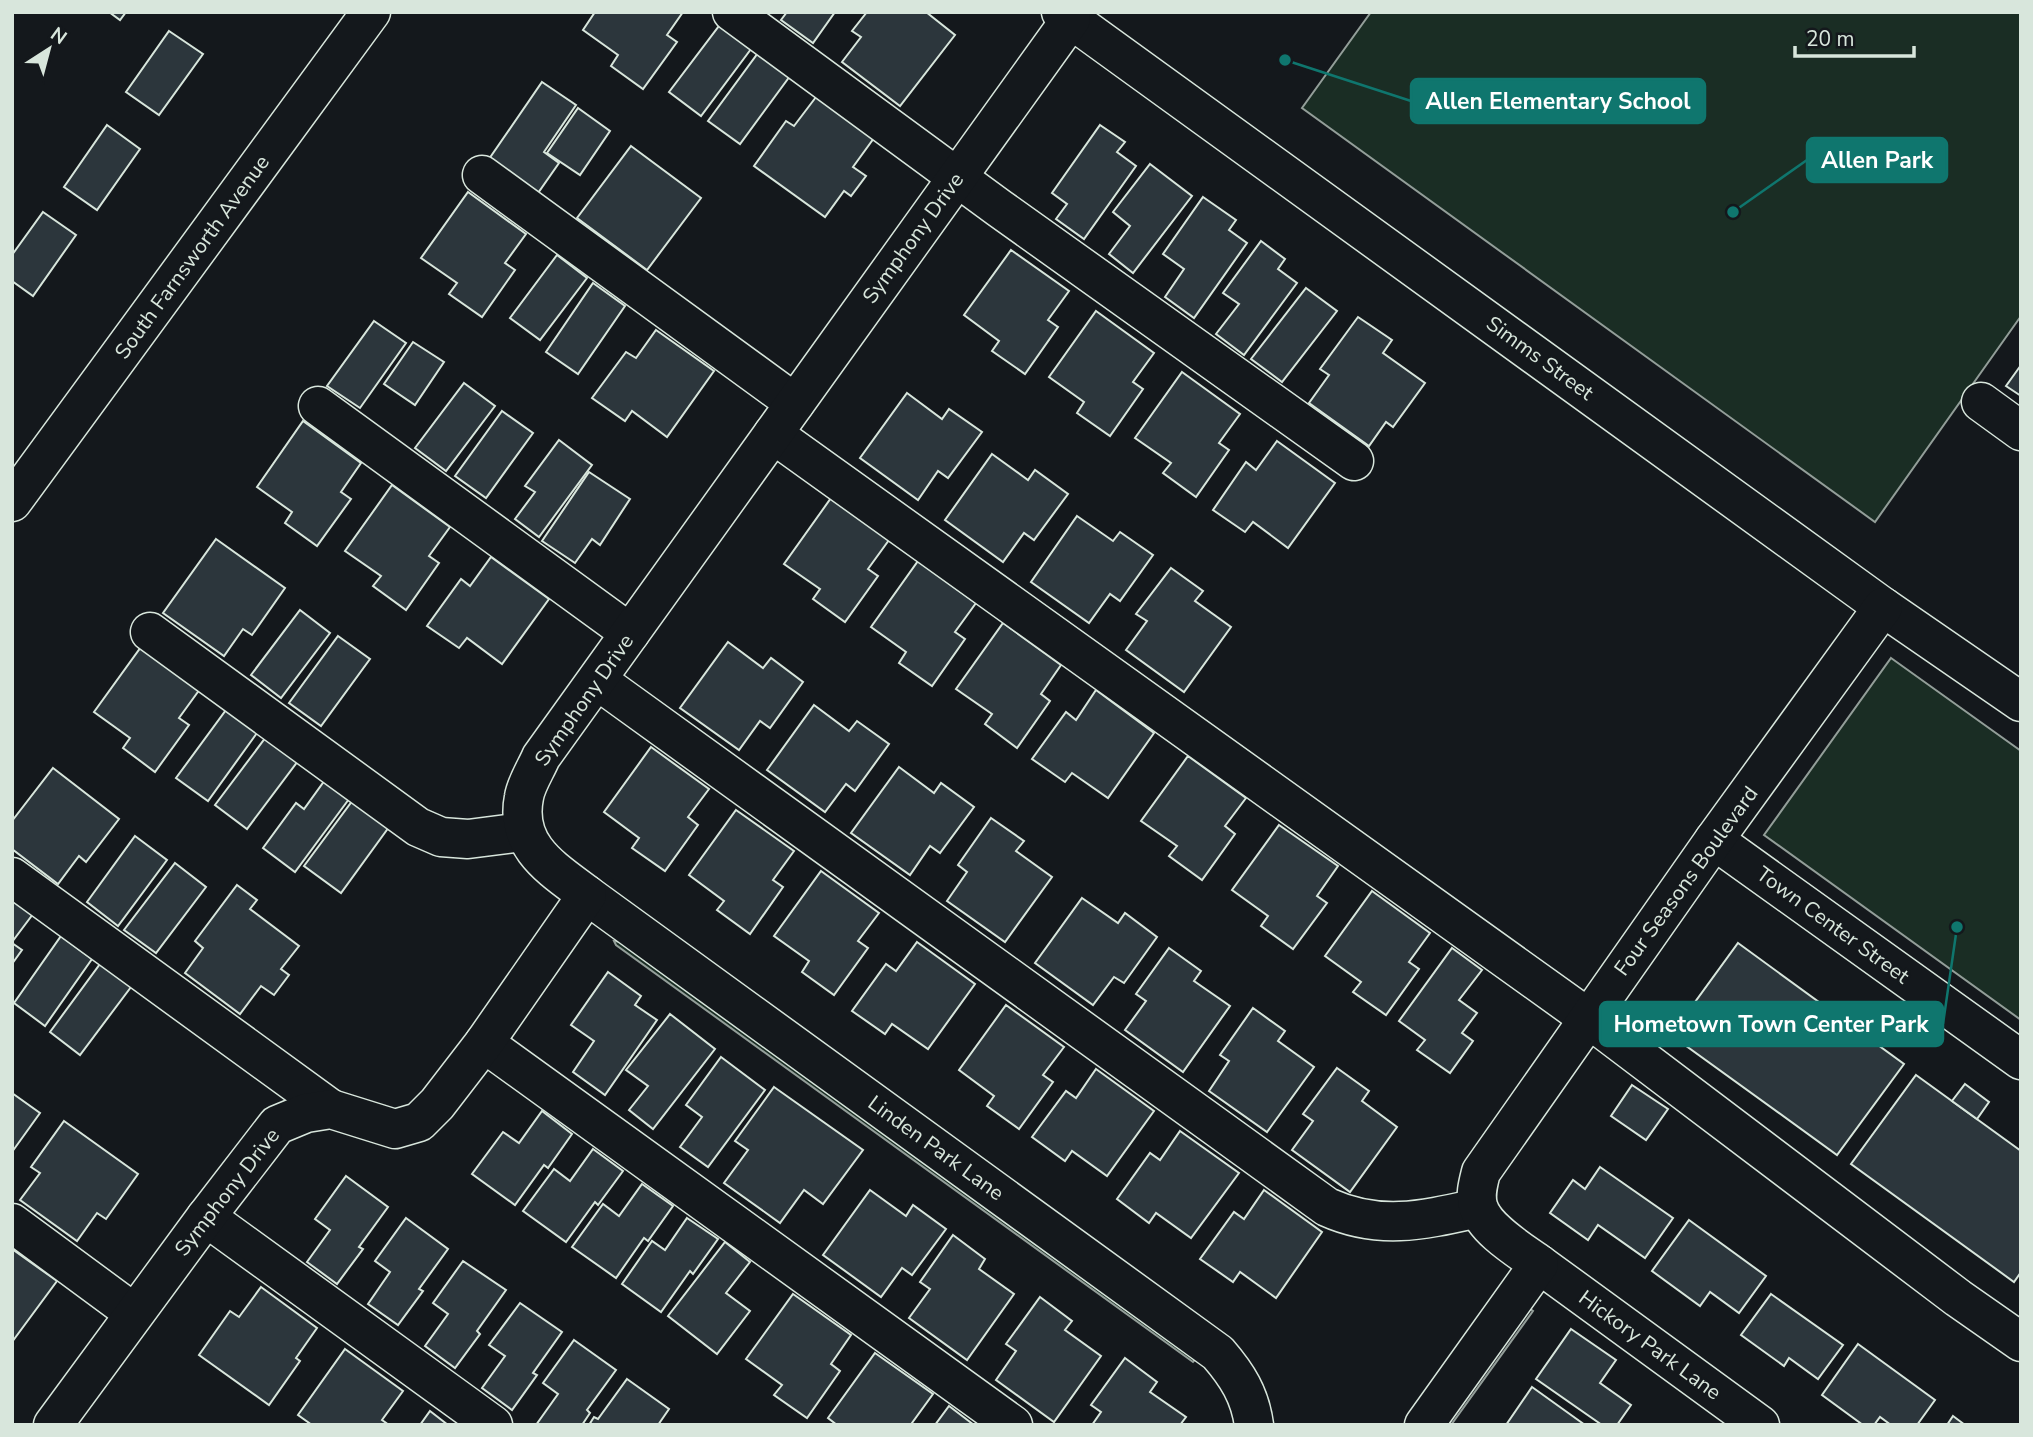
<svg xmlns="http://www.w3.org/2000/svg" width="2033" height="1437" font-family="'Nunito Sans',sans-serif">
	<rect width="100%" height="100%" fill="#14181c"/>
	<g fill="#1a2d24" stroke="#939e99" stroke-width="2">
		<polygon points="1371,12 2021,12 2021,316 1875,522 1302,108"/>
		<polygon points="1891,658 2021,751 2021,1020 1764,835"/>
		<polygon points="614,941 622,942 1199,1355 1193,1362 616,945"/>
	</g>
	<polygon fill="#24282b" stroke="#939e99" stroke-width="2" points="1522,1303 1533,1311 1451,1425 1434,1425"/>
	<g fill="#2c363c" stroke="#d8e6dc" stroke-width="2">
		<polygon points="109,12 126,12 120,20"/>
		<polygon points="595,12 683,12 667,35 677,42 643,89 611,66 618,55 583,30"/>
		<polygon points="787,12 835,12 813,43 781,20"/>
		<polygon points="867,12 926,12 955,35 900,106 842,62 861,37 852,31"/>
		<polygon points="719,26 751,49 701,116 669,92"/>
		<polygon points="169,31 203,54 159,115 126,92"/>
		<polygon points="758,53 790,76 740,144 708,121"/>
		<polygon points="542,82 576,105 544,152 559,163 538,193 489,159"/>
		<polygon points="816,97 874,138 853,167 866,176 851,196 844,191 825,217 754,166 786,121 794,126"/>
		<polygon points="578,108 610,131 580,175 547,153"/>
		<polygon points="107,125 140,149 97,210 64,187"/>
		<polygon points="1100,125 1125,142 1117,152 1136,166 1084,239 1056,219 1067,204 1052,193"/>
		<polygon points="631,146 701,198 647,270 577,218"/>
		<polygon points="1150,164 1192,196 1133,273 1109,254 1130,226 1113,212"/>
		<polygon points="468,192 526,234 505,263 515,270 482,317 449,294 457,283 421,258"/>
		<polygon points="1203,197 1236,220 1229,230 1247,243 1194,318 1165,297 1184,269 1163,254"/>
		<polygon points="43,212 76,235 33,296 12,281 12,255"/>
		<polygon points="1261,241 1285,259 1278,269 1297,283 1244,355 1216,334 1239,304 1223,293"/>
		<polygon points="1011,250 1069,291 1048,320 1058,327 1025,374 992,351 999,341 964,315"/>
		<polygon points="557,255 587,278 540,340 510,318"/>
		<polygon points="593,283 625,306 578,374 546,352"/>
		<polygon points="1306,288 1337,311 1282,382 1251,359"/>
		<polygon points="1096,311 1154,353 1133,382 1143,389 1110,436 1077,413 1084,402 1049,377"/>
		<polygon points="1358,317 1392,340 1383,353 1425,383 1393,427 1386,422 1369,446 1309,403 1329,375 1320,369"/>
		<polygon points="374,321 406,343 360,408 327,386"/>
		<polygon points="656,330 714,371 667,437 632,411 625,421 592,398 626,352 636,358"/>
		<polygon points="413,342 444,362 415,405 384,384"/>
		<polygon points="2021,365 2021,396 2006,386"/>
		<polygon points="1182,372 1240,414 1219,443 1229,450 1196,497 1163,473 1171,463 1135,438"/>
		<polygon points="464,383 495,406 446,471 415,448"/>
		<polygon points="907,393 942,419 949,409 982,432 948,478 938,471 918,500 860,458"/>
		<polygon points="502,411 533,433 486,498 455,476"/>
		<polygon points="303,421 361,463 341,492 351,499 317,546 285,523 292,512 257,487"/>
		<polygon points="559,440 592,465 539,537 515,519 535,492 525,486"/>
		<polygon points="1277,441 1335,483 1288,548 1253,522 1245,532 1213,510 1246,462 1256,470"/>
		<polygon points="992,454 1028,480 1035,470 1068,494 1034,540 1024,533 1003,562 945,520"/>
		<polygon points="589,472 630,499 600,545 592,539 575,563 542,541"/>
		<polygon points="392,485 450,527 429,556 439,563 406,610 373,586 381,576 345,551"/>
		<polygon points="831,498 889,540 868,569 878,576 845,622 813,599 820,589 784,564"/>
		<polygon points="1077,516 1113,541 1120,532 1153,555 1120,601 1110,594 1089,623 1031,582"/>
		<polygon points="216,539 285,588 252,635 243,629 224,656 163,613"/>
		<polygon points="491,557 549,599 502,664 467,638 459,648 427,626 461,579 470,586"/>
		<polygon points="918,561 976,603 955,632 965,639 932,686 899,663 906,652 871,627"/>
		<polygon points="1171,568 1203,591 1195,601 1231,627 1184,692 1126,650 1147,621 1136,614"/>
		<polygon points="300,610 330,633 281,698 251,675"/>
		<polygon points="1003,623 1061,665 1041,694 1050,701 1017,748 985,724 992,714 956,689"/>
		<polygon points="338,636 370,659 321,726 289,703"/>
		<polygon points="728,642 763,668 771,658 803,682 770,728 760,721 739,750 680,708"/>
		<polygon points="141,647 200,689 179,718 189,725 155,772 123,748 130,738 94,712"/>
		<polygon points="1096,690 1154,733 1108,798 1072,773 1065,782 1032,759 1066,712 1076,720"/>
		<polygon points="814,705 849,731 857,721 889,744 855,791 846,784 825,812 767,770"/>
		<polygon points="226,710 257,733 208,801 176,778"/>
		<polygon points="266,737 298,761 247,829 215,805"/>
		<polygon points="651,747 709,789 688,817 698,825 665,871 632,848 639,838 604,812"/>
		<polygon points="1188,756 1246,798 1225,826 1235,834 1202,880 1169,856 1177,846 1141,821"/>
		<polygon points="899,767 934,793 941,783 974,807 940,853 930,846 910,875 851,833"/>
		<polygon points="53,768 119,819 86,862 79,856 58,884 12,849 12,821"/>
		<polygon points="325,780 349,799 295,872 263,848 296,803 304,809"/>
		<polygon points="353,800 389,827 341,893 304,866"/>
		<polygon points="736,810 794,851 773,880 783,887 750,934 717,910 724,901 689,875"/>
		<polygon points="991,818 1024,841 1016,851 1052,877 1005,942 947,901 967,872 958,865"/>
		<polygon points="1279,825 1338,866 1317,896 1327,903 1293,949 1261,926 1268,916 1232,890"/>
		<polygon points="135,836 167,860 118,926 87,902"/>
		<polygon points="175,863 206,887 156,953 124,930"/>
		<polygon points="821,871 879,913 858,941 868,948 834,995 802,972 809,961 774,936"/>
		<polygon points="237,885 257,900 250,909 299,946 281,969 289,975 274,995 261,986 240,1014 185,973 203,948 195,941"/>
		<polygon points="1372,891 1430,933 1409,962 1419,969 1386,1015 1353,992 1361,982 1325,956"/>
		<polygon points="1082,898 1118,923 1125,913 1157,937 1124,983 1114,977 1093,1005 1035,963"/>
		<polygon points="12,899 33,914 12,942"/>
		<polygon points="61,936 92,959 45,1026 14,1003"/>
		<polygon points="917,942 975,984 928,1049 892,1024 885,1034 852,1011 886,964 896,971"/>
		<polygon points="12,943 22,950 12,964"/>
		<polygon points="1738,943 1904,1064 1837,1155 1671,1035"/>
		<polygon points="1169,948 1201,971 1194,981 1230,1006 1183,1072 1125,1030 1146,1001 1136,994"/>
		<polygon points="1452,948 1482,970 1459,1000 1477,1013 1462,1033 1473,1041 1450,1073 1417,1050 1425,1040 1399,1021"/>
		<polygon points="100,964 131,987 80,1055 50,1032"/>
		<polygon points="608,972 641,996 635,1005 657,1020 605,1095 573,1072 594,1041 571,1025"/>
		<polygon points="1006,1005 1064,1047 1043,1075 1053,1082 1019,1129 987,1106 994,1096 959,1070"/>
		<polygon points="1253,1008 1285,1031 1278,1041 1314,1067 1267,1132 1209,1091 1229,1061 1220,1055"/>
		<polygon points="670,1014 715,1049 653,1129 629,1110 648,1086 626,1070"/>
		<polygon points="721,1057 765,1090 708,1167 680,1147 702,1117 686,1105"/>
		<polygon points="1337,1068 1369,1091 1362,1101 1397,1127 1350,1192 1292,1150 1313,1121 1303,1114"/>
		<polygon points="1096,1069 1154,1111 1107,1176 1072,1151 1065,1161 1032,1137 1066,1091 1076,1098"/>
		<polygon points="1916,1075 2021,1151 2021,1272 2014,1282 1851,1164"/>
		<polygon points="1965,1084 1989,1102 1977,1119 1952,1101"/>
		<polygon points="1632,1085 1668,1109 1646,1140 1611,1116"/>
		<polygon points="774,1087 863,1150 823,1204 804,1190 780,1223 724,1183 748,1150 735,1141"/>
		<polygon points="12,1093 40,1113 12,1152"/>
		<polygon points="542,1111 572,1134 548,1168 544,1165 515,1205 472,1174 503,1132 519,1143"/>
		<polygon points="64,1121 138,1174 106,1219 97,1213 77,1241 20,1200 40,1173 31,1167"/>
		<polygon points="1180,1131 1239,1173 1191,1238 1156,1213 1149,1223 1117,1199 1150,1153 1160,1160"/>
		<polygon points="593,1149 623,1171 598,1205 595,1202 566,1242 523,1211 554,1169 570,1181"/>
		<polygon points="1600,1167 1673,1218 1645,1258 1598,1225 1588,1240 1550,1213 1573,1180 1585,1189"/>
		<polygon points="346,1176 388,1207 359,1247 363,1249 337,1284 307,1262 330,1230 315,1219"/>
		<polygon points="642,1184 673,1206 648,1241 644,1238 616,1278 572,1247 603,1204 619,1216"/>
		<polygon points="870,1190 906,1216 913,1205 946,1229 912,1275 902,1268 881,1297 823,1255"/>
		<polygon points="1264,1190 1322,1232 1276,1298 1240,1272 1233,1282 1200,1259 1234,1212 1244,1219"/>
		<polygon points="406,1218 448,1249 419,1289 423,1291 398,1325 368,1304 390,1272 375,1261"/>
		<polygon points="687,1218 718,1239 693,1274 690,1271 661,1312 622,1284 652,1241 665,1250"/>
		<polygon points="1689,1220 1766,1276 1739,1313 1710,1292 1700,1306 1652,1271"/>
		<polygon points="953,1235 985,1259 979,1269 1014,1294 967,1360 909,1318 930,1289 920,1282"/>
		<polygon points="725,1242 750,1262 726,1293 750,1311 717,1354 668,1316"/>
		<polygon points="12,1249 57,1281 12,1342"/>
		<polygon points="463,1261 506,1290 477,1331 480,1334 455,1368 425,1346 448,1314 433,1303"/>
		<polygon points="261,1287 317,1328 296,1358 300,1361 269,1405 199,1355 230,1311 239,1317"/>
		<polygon points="793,1294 851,1335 831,1364 840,1371 807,1418 774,1395 782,1385 746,1359"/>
		<polygon points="1771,1294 1843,1345 1818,1379 1789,1358 1784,1366 1741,1335"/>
		<polygon points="1040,1297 1072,1321 1065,1330 1101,1356 1054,1422 996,1380 1016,1351 1006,1344"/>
		<polygon points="520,1303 562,1332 533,1373 537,1375 512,1410 482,1388 505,1356 489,1345"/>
		<polygon points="1571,1329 1616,1360 1600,1383 1631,1405 1617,1425 1602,1425 1536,1379"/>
		<polygon points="574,1340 616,1370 587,1410 590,1413 582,1425 536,1425 558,1394 543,1383"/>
		<polygon points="1858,1344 1935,1400 1917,1425 1891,1425 1880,1417 1874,1425 1863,1425 1822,1395"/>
		<polygon points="345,1349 403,1391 382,1420 389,1425 312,1425 298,1415"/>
		<polygon points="875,1353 933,1394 912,1423 915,1425 837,1425 828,1418"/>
		<polygon points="1125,1358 1157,1382 1150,1392 1186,1417 1180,1425 1092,1425 1101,1412 1091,1405"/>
		<polygon points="627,1379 669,1409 658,1425 589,1425 594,1417 598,1419"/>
		<polygon points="1532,1387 1585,1425 1506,1425"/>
		<polygon points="949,1406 974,1425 935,1425"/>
		<polygon points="430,1411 448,1425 420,1425"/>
		<polygon points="1953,1416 1965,1425 1947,1425"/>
	</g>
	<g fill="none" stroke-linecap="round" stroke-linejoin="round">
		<g stroke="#d8e6dc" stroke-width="41">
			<g id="minor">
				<polyline points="732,12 999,208 1354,461"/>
				<polyline points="1061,12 1883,607 2021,702"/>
				<polyline points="482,175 795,403"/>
				<polyline points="1981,402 2021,431"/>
				<polyline points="318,406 630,633"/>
				<polyline points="773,434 1588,1018 1958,1298 2021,1342"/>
				<polyline points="12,502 371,12"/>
				<polyline points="150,632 418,827 441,837 468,839 523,832"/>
				<path d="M597,680L1327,1207C1380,1231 1424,1220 1478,1208"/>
				<polyline points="1714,840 2021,1060"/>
				<polyline points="12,877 331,1109"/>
				<path d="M587,895L1218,1353C1237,1375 1250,1395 1254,1425"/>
				<polyline points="484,1043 1013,1425"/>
				<polyline points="206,1217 493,1425"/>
				<polyline points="12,1223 134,1313"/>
				<polyline points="1539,1264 1760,1425"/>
				<path d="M53,1425L206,1217L277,1125L306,1113L331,1109L395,1129L419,1122L437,1104L484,1043L587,895C553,869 514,847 524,797C526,784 536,769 541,757L1071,19"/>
				<path d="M1424,1425L1539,1264C1521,1251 1484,1229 1478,1206C1475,1194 1478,1184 1481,1172L1714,840L1883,607"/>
			</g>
		</g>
		<use href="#minor" stroke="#14181c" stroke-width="38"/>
	</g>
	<g text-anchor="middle" stroke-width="5" stroke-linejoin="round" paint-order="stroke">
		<g font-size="21" fill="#d8e6dc" stroke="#14181c">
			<text transform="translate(913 238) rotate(-54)" y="7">Symphony Drive</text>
			<text transform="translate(192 257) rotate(-54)" y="7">South Farnsworth Avenue</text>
			<text transform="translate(1540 358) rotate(36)" y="7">Simms Street</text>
			<text transform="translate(584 700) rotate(-55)" y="7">Symphony Drive</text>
			<text transform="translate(1686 881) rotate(-54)" y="7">Four Seasons Boulevard</text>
			<text transform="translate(1833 925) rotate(36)" y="7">Town Center Street</text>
			<text transform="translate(936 1148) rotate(36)" y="7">Linden Park Lane</text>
			<text transform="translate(227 1192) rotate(-52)" y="7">Symphony Drive</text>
			<text transform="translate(1650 1345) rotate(36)" y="7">Hickory Park Lane</text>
		</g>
	</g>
	<path fill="none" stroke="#0f766e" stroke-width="2.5" d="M1285 60L1411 101M1733 212L1807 160M1957 927L1943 1024"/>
	<g fill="#0f766e" stroke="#14181c" stroke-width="2.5">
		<circle cx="1285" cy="60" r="7"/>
		<circle cx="1733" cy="212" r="7"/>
		<circle cx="1957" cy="927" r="7"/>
	</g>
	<g fill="#0f766e" stroke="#0f766e" stroke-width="2.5">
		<rect x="1411" y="79" width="294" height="44" rx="7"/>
		<rect x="1807" y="138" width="140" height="44" rx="7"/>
		<rect x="1600" y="1002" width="343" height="44" rx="7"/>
	</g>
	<g font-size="23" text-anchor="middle" font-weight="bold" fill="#fff">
		<text x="1558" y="109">Allen Elementary School</text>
		<text x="1877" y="168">Allen Park</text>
		<text x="1771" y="1032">Hometown Town Center Park</text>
	</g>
	<rect width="2033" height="1437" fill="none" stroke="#d8e6dc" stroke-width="28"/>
	<g transform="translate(49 49) rotate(36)" stroke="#14181c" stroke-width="5" paint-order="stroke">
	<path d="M0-5L12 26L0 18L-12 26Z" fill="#d8e6dc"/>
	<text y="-10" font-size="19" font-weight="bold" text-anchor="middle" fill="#d8e6dc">N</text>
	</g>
	<path d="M1795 46v10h119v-10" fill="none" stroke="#d8e6dc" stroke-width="3.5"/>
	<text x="1806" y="46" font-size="21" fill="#d8e6dc" stroke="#14181c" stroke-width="5" paint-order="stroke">20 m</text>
</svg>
